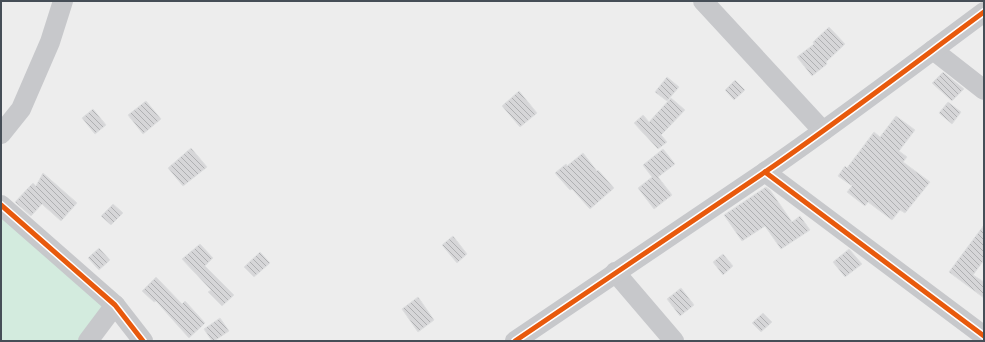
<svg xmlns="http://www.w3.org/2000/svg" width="985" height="342" font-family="Raleway,sans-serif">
	<defs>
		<pattern id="building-back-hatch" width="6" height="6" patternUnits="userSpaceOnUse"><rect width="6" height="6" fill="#d6d6d8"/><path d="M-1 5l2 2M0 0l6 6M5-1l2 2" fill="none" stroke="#afb0b2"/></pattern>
	</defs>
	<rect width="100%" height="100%" fill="#ededed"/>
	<polygon fill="#d3ebde" points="1,216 106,303 81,341 1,341"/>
	<g fill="url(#building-back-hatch)" stroke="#dedfe0">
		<polygon points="829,27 845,44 826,62 827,64 812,76 797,57 814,44 813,42"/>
		<polygon points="943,72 964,89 952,101 932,83"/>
		<polygon points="667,77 679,87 667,101 655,92"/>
		<polygon points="735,80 745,90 734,100 725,90"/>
		<polygon points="519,91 537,113 520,127 502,106"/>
		<polygon points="671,98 685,110 661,135 667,142 658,149 634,123 643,115 649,122"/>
		<polygon points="146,101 161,119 143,134 128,115"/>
		<polygon points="948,102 961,112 952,124 939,113"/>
		<polygon points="93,109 106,125 95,134 82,118"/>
		<polygon points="896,116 915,130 899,151 907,157 903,162 930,182 905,213 900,210 892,220 868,202 865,206 847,192 852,186 838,176 845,166 847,168 874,132 880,137"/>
		<polygon points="191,148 207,167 183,186 168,168"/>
		<polygon points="663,149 675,164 658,177 672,195 654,209 638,188 652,177 643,165"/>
		<polygon points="583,153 597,171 598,170 614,188 590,209 572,189 570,190 555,173 566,164 567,166"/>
		<polygon points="43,173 77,203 61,221 42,204 31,216 15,202 33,183 36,186"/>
		<polygon points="766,187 770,190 792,222 800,216 810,230 781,249 765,226 742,241 724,215"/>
		<polygon points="113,204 123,213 111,225 101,216"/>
		<polygon points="984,225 984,260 973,275 984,282 984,298 949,272"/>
		<polygon points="453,236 467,254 457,263 442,245"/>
		<polygon points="200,244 213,258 205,266 234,295 222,306 208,292 211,290 182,259"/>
		<polygon points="99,248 110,260 99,270 88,258"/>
		<polygon points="849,249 862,264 845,277 833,262"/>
		<polygon points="260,252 270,263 254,277 244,267"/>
		<polygon points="723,254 733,266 723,275 713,262"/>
		<polygon points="156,277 182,304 185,301 205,323 189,338 156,301 154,302 142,291"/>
		<polygon points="681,288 694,305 680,316 667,299"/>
		<polygon points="418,297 434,320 418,332 402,309"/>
		<polygon points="763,313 772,322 761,332 752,323"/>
		<polygon points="220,318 229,331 214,341 212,341 204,329"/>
	</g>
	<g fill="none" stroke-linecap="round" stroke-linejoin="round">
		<g stroke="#c7c8cb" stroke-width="20">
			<polyline points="703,1 823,131"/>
			<polyline points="933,50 984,90"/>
			<polyline points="1,134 21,109 50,42 63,1"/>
			<polyline points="765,172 984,336"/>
			<polyline points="1,205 115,305 143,341"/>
			<polyline points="615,272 674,341"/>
			<polyline points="88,341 115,305"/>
			<path d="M515,341C598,284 682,229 765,172C839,121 911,66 984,12"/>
		</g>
		<g stroke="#fff" stroke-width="8">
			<g id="cycleway">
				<polyline points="765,172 984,336"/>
				<polyline points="1,205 115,305 143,341"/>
				<path d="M515,341C598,284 682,229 765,172C839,121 911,66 984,12"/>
			</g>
		</g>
		<use href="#cycleway" stroke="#e8590c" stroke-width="5"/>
	</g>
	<rect width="985" height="342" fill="none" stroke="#464e57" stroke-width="4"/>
</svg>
